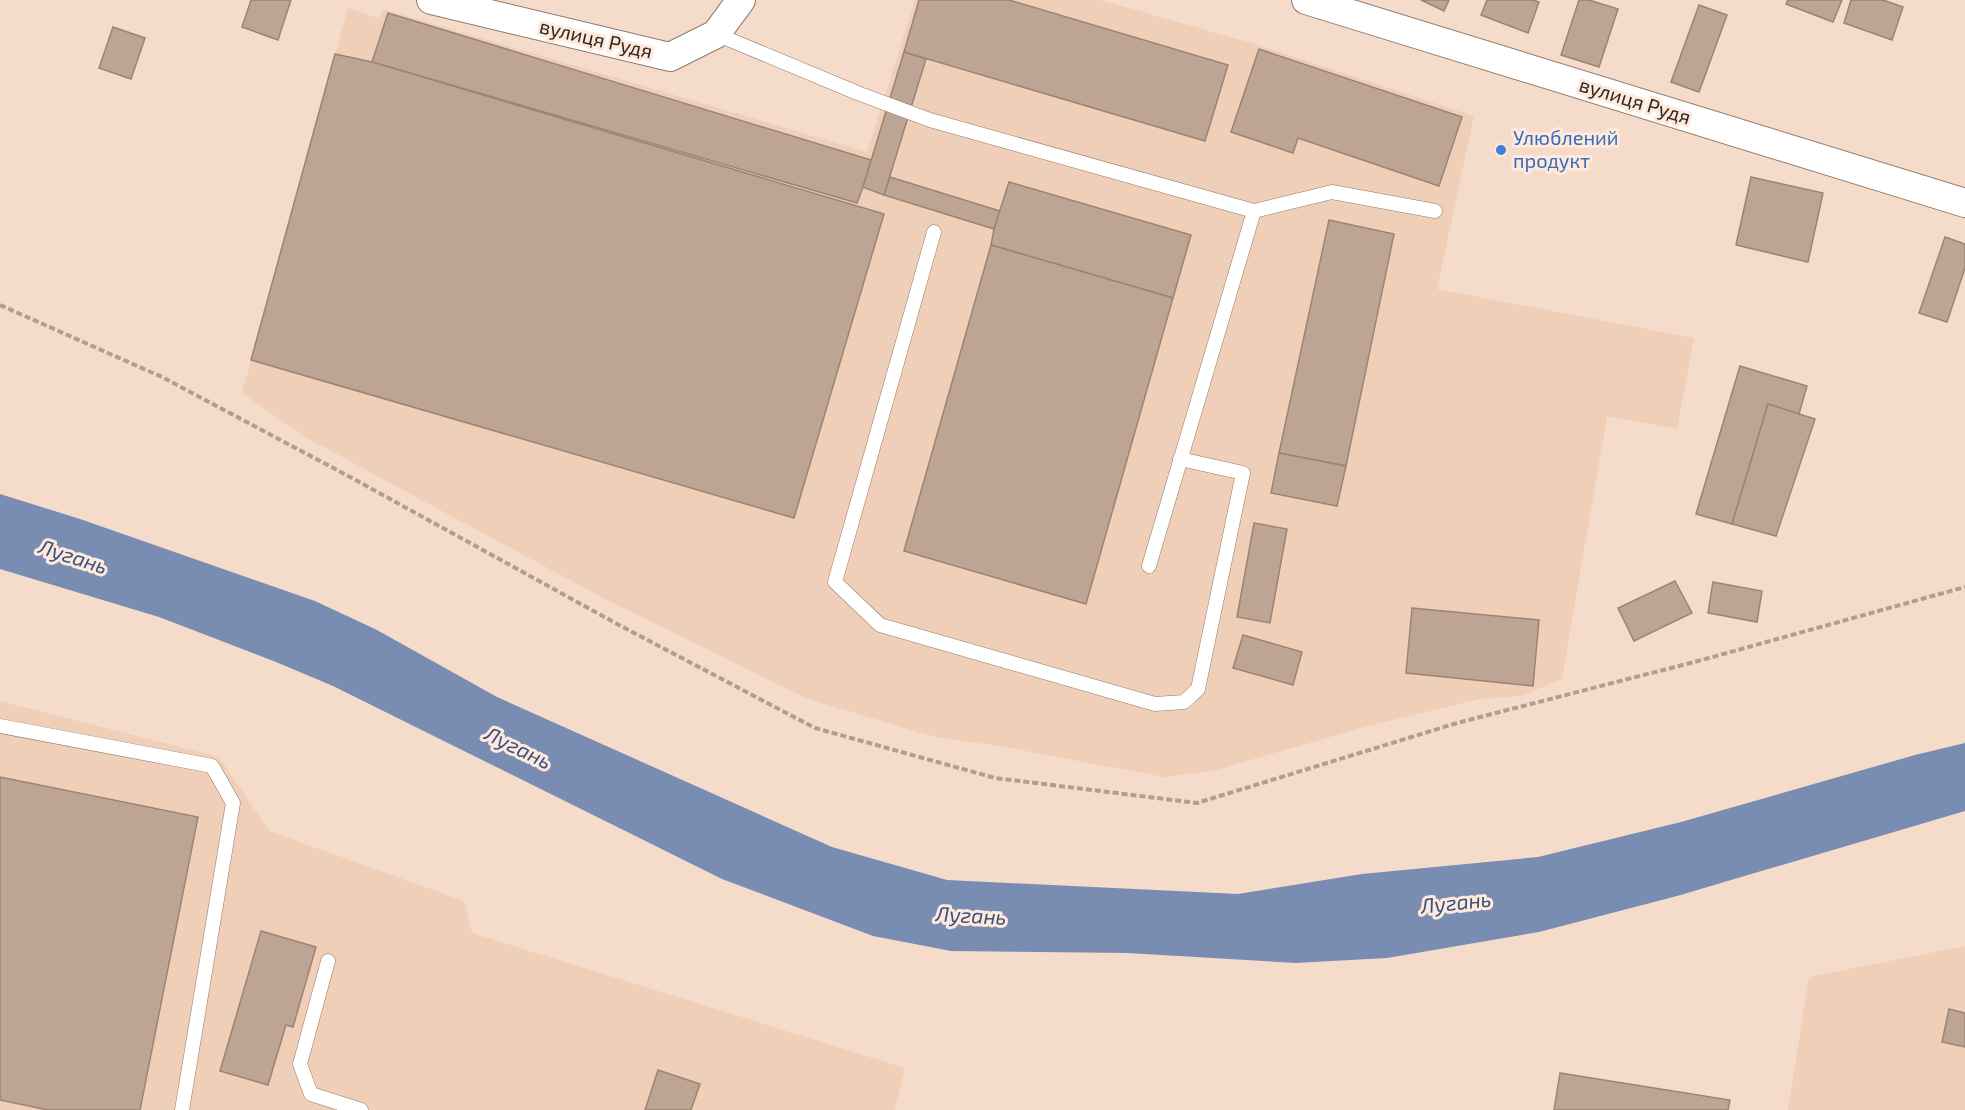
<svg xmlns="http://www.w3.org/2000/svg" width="1965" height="1110" font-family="'Exo 2',sans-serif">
	<rect width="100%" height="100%" fill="#f5dbc9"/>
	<g fill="#f0cfb8">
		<polygon points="915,0 1101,0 1255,44 1474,116 1437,289 1694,338 1677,429 1607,416 1562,679 1521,696 1480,699 1372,725 1212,771 1164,777 999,746 935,737 808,699 605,599 305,437 242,393 348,8 379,18 383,9 867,152"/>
		<polygon points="0,701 219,757 269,831 464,901 472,933 905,1068 895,1110 0,1110"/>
		<polygon points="1965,946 1965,1110 1788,1110 1809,977"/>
	</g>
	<polygon fill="#798cb2" points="0,494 80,519 315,601 377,630 497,697 832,847 947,880 1238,894 1362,874 1538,857 1681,822 1915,755 1965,743 1965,811 1677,896 1539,932 1387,958 1295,963 1128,953 951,951 873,936 722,879 333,686 276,662 159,617 0,569"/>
	<g fill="#bda493" stroke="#9c8473" stroke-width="1.5">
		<polygon points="251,0 291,0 278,40 242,27"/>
		<polygon points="919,0 1009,0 1228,65 1205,141 904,52"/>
		<polygon points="1421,0 1449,0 1444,11"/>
		<polygon points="1487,0 1533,0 1539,2 1528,33 1481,15"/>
		<polygon points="1579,0 1589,0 1618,9 1599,67 1561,55"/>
		<polygon points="1788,0 1842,0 1833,22 1786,4"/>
		<polygon points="1851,0 1883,0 1903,7 1892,40 1844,23"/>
		<polygon points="1699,5 1727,15 1699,92 1671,82"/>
		<polygon points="388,13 871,160 863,187 857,203 372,62"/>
		<polygon points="113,27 145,38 131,79 99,68"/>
		<polygon points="1259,49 1462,117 1439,186 1298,138 1293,153 1231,132"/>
		<polygon points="904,52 926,59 884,195 863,187"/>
		<polygon points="335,54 372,62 884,214 794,518 251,360"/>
		<polygon points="890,177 1000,211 994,229 884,195"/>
		<polygon points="1751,177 1823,193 1808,262 1736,245"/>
		<polygon points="1009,182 1191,235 1173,298 991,245 994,229"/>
		<polygon points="1329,220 1394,234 1346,466 1279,453"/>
		<polygon points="1945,237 1965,244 1965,268 1947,322 1919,313"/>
		<polygon points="991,245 1173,298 1086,604 904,551"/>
		<polygon points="1740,366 1807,386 1799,414 1768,404 1732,524 1696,514"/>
		<polygon points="1768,404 1815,419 1776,536 1732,524"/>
		<polygon points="1279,453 1346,466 1337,506 1271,493"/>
		<polygon points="1254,523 1287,529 1270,623 1237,617"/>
		<polygon points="1675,581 1692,613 1634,641 1618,608"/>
		<polygon points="1713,582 1762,591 1757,622 1708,613"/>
		<polygon points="1412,608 1539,620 1533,686 1406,673"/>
		<polygon points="1243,635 1302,652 1293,685 1233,668"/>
		<polygon points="0,777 198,817 140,1110 48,1110 0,1100"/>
		<polygon points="261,931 316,947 293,1027 286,1025 268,1085 220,1071"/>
		<polygon points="1949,1009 1965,1013 1965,1047 1942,1042"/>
		<polygon points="658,1070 700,1084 691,1110 645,1110"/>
		<polygon points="1560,1073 1730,1100 1728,1110 1554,1110"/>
	</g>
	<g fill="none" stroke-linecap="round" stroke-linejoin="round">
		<g stroke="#917a69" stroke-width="15">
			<g id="lane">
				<polyline points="716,34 860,94 930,120 1254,211 1332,192 1435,211"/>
				<polyline points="934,232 835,582 880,625 1155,704 1184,702 1198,689 1243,473 1180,459"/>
				<polyline points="1149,566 1254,211"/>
				<polyline points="0,726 212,766 233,803 182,1110"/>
				<polyline points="328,961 300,1064 311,1094 361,1110"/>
			</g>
		</g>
		<g stroke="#917a69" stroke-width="30">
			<g id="street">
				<polyline points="431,0 670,57 716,34 741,0"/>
				<polyline points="1306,0 1965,203"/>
			</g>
		</g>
		<polyline stroke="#b29e90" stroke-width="4" stroke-dasharray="6 3" stroke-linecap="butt" points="0,305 162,377 352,478 619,625 815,728 995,778 1197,803 1457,723 1698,661 1965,587"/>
		<use href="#lane" stroke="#fff" stroke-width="14"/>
		<use href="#street" stroke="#fff" stroke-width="28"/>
	</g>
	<circle fill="#3f7fe0" stroke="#ffe9db" stroke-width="2" cx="1501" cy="150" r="6"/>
	<g text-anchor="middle" stroke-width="6" stroke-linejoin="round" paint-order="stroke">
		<g font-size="20" fill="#312720" stroke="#ffe9db">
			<text transform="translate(596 39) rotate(13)" y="7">вулиця Рудя</text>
			<text transform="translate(1635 101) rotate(17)" y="7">вулиця Рудя</text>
		</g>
		<g font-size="20" fill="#366cbe" stroke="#ffe9db" text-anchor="start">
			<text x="1513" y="145">Улюблений<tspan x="1513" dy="23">продукт</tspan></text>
		</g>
		<g font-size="21" font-style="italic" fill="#395185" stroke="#ffe9db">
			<text transform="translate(73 557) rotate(18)" y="7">Лугань</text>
			<text transform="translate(518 748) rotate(26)" y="7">Лугань</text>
			<text transform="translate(1456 903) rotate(-6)" y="7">Лугань</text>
			<text transform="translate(971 916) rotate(3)" y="7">Лугань</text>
		</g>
	</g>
</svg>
